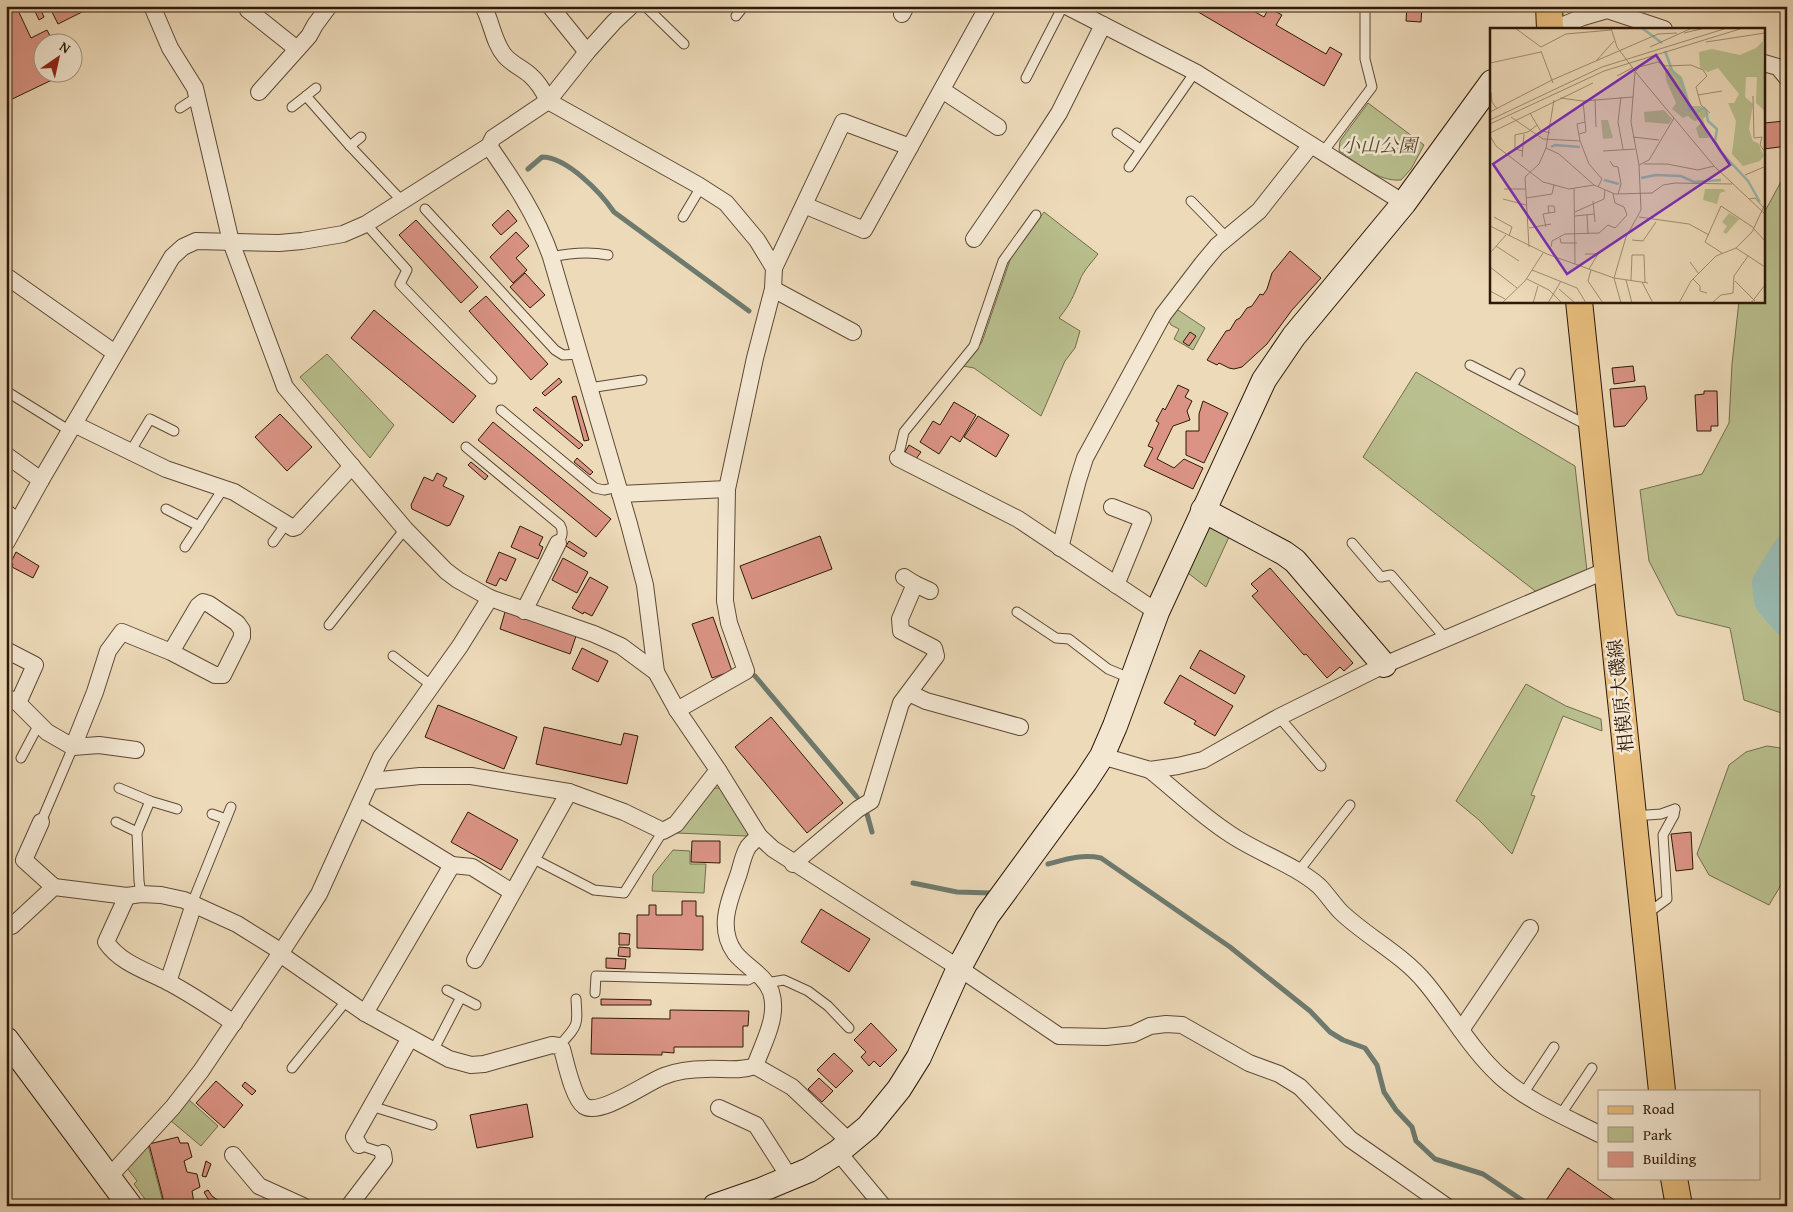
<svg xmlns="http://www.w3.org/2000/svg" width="1793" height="1212" font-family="'Gentium Book Plus','Noto Serif JP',serif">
	<rect width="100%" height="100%" fill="#eddab9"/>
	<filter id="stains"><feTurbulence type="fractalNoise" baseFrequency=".004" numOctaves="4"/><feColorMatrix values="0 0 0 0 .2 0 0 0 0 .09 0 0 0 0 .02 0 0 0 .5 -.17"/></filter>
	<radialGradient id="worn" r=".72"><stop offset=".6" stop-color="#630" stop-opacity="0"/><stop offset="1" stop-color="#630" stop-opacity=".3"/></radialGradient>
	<g fill="#b9bf8e" stroke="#746c4c">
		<path d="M1368,103L1424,145L1411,169L1401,180C1378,182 1358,163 1339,151L1340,141Z"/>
		<polygon points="1787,176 1787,715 1744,700 1730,628 1677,615 1649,561 1640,490 1702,474 1729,423 1732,364 1739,301 1764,301 1764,213 1783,178"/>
		<path d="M1044,212L1098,254C1093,261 1083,271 1080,280C1073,297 1071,303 1059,318L1080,331L1075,348L1065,361L1041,416L974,368L963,366L982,342L1011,257Z"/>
		<polygon points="1175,308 1205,328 1193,350 1174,339 1179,329 1171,325 1169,321"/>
		<polygon points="327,354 394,425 370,458 300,377"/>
		<polygon points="1416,372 1575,466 1587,571 1539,594 1363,457"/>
		<polygon points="1209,526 1229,537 1206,587 1188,573"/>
		<polygon points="1526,684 1566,706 1601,719 1602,731 1563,716 1531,795 1535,796 1512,854 1479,820 1456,801"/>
		<polygon points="1767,746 1787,749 1787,875 1769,905 1709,875 1697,854 1729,765 1746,752"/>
		<polygon points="712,788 722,788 749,834 746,836 677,833"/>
		<polygon points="673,850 690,851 690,864 706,864 704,893 652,891 653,875"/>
		<polygon points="188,1099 218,1126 201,1146 170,1120"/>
		<polygon points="148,1145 164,1206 150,1206 134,1184 137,1181 127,1168"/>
	</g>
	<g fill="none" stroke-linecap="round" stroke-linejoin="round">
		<g stroke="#6e7a6e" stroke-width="5">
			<path d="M528,169L542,157C567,157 601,193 614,212L749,311"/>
			<polyline points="755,676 857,797"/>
			<polyline points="867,814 872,832"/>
			<path d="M1048,864C1067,859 1082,854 1101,858L1230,947L1310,1011L1330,1032L1343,1040L1365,1048L1377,1065L1384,1092L1396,1110L1412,1127L1416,1141L1435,1159L1483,1174L1531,1206"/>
			<polyline points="913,883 957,892 990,893"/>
		</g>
		<polyline stroke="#99bab2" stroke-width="30" points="1787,550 1767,583 1769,601 1787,622"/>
	</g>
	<g fill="#da9384" stroke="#2e1909">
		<polygon points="6,6 16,6 31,38 47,30 53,42 42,42 42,72 54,72 56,78 6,102"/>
		<polygon points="39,6 44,17 39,20 33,7"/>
		<polygon points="49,6 94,6 58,24"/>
		<polygon points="1188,6 1245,6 1264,17 1269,8 1282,15 1276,25 1326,54 1330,47 1342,54 1324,86"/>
		<polygon points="1407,6 1422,6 1421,22 1406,21"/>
		<polygon points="1784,121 1787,146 1764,149 1765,123"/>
		<polygon points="508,210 517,221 501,235 492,225"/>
		<polygon points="416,220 478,287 461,303 399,235"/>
		<polygon points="516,232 529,246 516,258 527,270 513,283 490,257"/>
		<polygon points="1290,251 1321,278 1292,310 1267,344 1242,367 1234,369 1229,368 1219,363 1217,365 1207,360 1226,331 1230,330 1236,320 1240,318 1247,308 1252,306 1260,294 1263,295 1267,289 1272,273"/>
		<polygon points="525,273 545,295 530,308 510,287"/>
		<polygon points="486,296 548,364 531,380 469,311"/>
		<polygon points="374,310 476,396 453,423 351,338"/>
		<polygon points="1190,332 1196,336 1189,346 1183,342"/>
		<polygon points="1633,366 1635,381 1614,384 1612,368"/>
		<polygon points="559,378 562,382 545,396 542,393"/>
		<polygon points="1178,385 1189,390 1185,397 1192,401 1187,411 1190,420 1173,426 1157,459 1174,468 1184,459 1203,468 1193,489 1144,466 1153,448 1148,446 1159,423 1156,421 1163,408 1165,410"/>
		<polygon points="1645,386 1647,399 1625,426 1614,427 1610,389"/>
		<polygon points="1704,391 1717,391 1718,426 1711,426 1711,431 1697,431 1695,395 1704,394"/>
		<polygon points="576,396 589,440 584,441 572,397"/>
		<polygon points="1203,401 1228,413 1204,463 1186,455 1186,431 1199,431 1199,414"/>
		<polygon points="954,402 976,415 960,442 951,436 939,454 920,442 933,421 940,425"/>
		<polygon points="536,407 583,445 579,449 533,410"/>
		<polygon points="280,414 312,447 287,471 255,437"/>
		<polygon points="978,416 1009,435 996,457 964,437"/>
		<polygon points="493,422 611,519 596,537 478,440"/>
		<polygon points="909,445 921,452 916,459 905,452"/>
		<polygon points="577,458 593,472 590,475 574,462"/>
		<polygon points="471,462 488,476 485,480 468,465"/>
		<polygon points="437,473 447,478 443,486 464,496 450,525 447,526 412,509 411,505 424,477 433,481"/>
		<polygon points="520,526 543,537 539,545 543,547 538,559 511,547"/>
		<polygon points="820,536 832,569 752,599 740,566"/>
		<polygon points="569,541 587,553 584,557 566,546"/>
		<polygon points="16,552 39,566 33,578 12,567 13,564 11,562"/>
		<polygon points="499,552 516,559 506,581 500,578 496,586 486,582"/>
		<polygon points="563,558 588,572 577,593 552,580"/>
		<polygon points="1270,568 1353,663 1344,671 1340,667 1327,678 1306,654 1304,655 1252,596 1258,591 1251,584"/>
		<polygon points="590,577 608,587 592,616 584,612 583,614 572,608"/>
		<polygon points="505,612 576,636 570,654 500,629"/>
		<polygon points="713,617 732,671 712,678 692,624"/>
		<polygon points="582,648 608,661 598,682 572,669"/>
		<polygon points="1200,650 1245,676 1235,694 1190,668"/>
		<polygon points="1180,675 1233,706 1215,736 1194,724 1196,721 1164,703"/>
		<polygon points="438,705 517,737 504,769 425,737"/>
		<polygon points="771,717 843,803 807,833 735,747"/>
		<polygon points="544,727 621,745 624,733 638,736 627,784 536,764"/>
		<polygon points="468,812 518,840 501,870 451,842"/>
		<polygon points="1691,832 1693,869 1676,871 1671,834"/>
		<polygon points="692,841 720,841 720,863 691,862"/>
		<polygon points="682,901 696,901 696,916 703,916 703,950 637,948 637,915 649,915 649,905 656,905 656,915 682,915"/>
		<polygon points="821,909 870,939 849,972 801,942"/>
		<polygon points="619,933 630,934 629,945 619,945"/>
		<polygon points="619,947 630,948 630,957 618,956"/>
		<polygon points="606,958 626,959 625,969 606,968"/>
		<polygon points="601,999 651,1000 651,1005 601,1005"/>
		<polygon points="670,1010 749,1011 748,1026 743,1026 743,1047 674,1047 674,1053 662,1052 662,1055 591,1054 592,1018 670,1019"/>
		<polygon points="871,1023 897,1050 880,1067 874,1061 869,1066 861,1057 866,1052 854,1040"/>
		<polygon points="834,1053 853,1071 836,1088 817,1070"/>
		<polygon points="819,1078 833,1091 822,1102 808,1089"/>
		<polygon points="216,1081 243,1105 224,1128 196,1103"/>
		<polygon points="245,1082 256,1091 252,1095 242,1086"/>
		<polygon points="527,1104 533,1137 477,1148 470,1115"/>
		<polygon points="178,1137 180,1143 188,1143 192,1157 184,1161 187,1172 197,1174 200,1187 192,1191 194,1203 204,1204 205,1206 165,1206 149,1144"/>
		<polygon points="206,1161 211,1164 206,1177 202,1176"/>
		<polygon points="1568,1168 1623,1206 1551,1206 1545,1202"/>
		<polygon points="208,1190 212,1196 222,1203 221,1206 217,1206 208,1199 204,1192"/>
	</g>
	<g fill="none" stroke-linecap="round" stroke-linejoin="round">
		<g stroke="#5e4935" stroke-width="11">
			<g id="lane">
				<polyline points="645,6 684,44"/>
				<polyline points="736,16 744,6"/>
				<polyline points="1026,78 1063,6"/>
				<polyline points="306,96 316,88"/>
				<polyline points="292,107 306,96 350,146 403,202"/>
				<polyline points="180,108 197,97"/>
				<polyline points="1117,133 1140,149"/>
				<polyline points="350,146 361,137"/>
				<polyline points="1323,152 1372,87 1365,59 1365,6"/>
				<polyline points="1129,167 1195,72"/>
				<polyline points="1191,201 1227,238"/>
				<polyline points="425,209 555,350 563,355 579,354"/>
				<polyline points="683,217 701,187"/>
				<polyline points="366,224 407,270 400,284 492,379"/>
				<path d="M551,257C570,253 588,251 608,255"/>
				<polyline points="1470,365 1587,425"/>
				<polyline points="1512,386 1520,373"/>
				<polyline points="589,388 642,380"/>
				<polyline points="6,391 70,431"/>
				<polyline points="501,410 595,488 604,490 618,487"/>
				<path d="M466,447L560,525C564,532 562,537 558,543"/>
				<polyline points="130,452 150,419 174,431"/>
				<polyline points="898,458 904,432 974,346 1003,261 1036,215"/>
				<polyline points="6,508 20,519"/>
				<polyline points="166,509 199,526"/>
				<polyline points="273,542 286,524"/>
				<polyline points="1352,543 1381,577 1391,575 1446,639"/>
				<polyline points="185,547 223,489"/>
				<polyline points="1017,612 1056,638 1069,639 1108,669 1132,679"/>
				<polyline points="329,625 405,529"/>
				<polyline points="393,656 431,685"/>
				<polyline points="1279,717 1321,766"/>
				<polyline points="21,758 39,724"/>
				<polyline points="119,788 150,801 177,809"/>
				<polyline points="212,814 226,819"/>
				<polyline points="1634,816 1661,814 1675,809"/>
				<polyline points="41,822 73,747"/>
				<polyline points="116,822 137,832"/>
				<polyline points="532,858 594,890 624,893 663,831"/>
				<polyline points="1298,872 1350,805"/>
				<polyline points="141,894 139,881 137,832 150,801"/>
				<polyline points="194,904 195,896 231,807"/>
				<polyline points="1648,913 1667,899 1663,835 1674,815 1675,809"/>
				<polyline points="766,983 784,980 808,991 828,1006 849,1028"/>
				<polyline points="447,990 476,1005"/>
				<polyline points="595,993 596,976 748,980 759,974"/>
				<path d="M559,1046C578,1025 578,1027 576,999"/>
				<polyline points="433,1051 461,997"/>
				<polyline points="292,1068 347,1000"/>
				<polyline points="1523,1094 1554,1047"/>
				<polyline points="371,1106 432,1125"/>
				<polyline points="1561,1114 1592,1068"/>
				<polyline points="359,1145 383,1153"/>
			</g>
		</g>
		<g stroke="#5e4935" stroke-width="18">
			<g id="street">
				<polyline points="152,6 170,48 195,88 231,242 285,387 405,529 446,571 458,580 490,598 594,634 621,646 656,672 677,710 718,770 759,836 773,849 959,968 1059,1036 1106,1037 1133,1034 1150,1026 1166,1024 1182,1025 1249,1063 1279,1074 1300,1087 1350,1139 1446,1206"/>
				<polyline points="246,6 248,10 297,49"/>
				<path d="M483,6C492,22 493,42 505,56C512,64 522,68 530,75C538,82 544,92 548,101L698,185L726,203L757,240L774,268L773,289L755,358L727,489L725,601L729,623L746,671L677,710"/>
				<polyline points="550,6 587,52"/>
				<polyline points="1066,6 1195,72 1404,203"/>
				<polyline points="902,14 906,6"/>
				<polyline points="1554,29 1583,17 1607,10 1664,29"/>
				<polyline points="1764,63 1778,67 1787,78"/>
				<polyline points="942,90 998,127"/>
				<polyline points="259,92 309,36 315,25 329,6"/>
				<path d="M489,146C514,182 537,216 551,257L629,524L645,585L656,672"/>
				<polyline points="804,205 864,230 988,6"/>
				<polyline points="974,239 1035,150 1059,113 1103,25"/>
				<polyline points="774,268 843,122 910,147"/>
				<polyline points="6,276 115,353"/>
				<polyline points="773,289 853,332"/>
				<polyline points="74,424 166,469 234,492 293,528 296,527 352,466"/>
				<polyline points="6,455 41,480"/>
				<polyline points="898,458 1018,519 1157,612"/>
				<polyline points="620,494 727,489"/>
				<polyline points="1112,507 1143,519 1116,585"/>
				<polyline points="6,543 41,480 172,257 183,247 196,241 279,243 302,241 343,234 366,224 489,146 493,138 548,101 587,52 614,22 631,6"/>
				<polyline points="1060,548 1078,480 1085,458 1163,315 1202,264 1217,246 1259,211 1311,145"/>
				<polyline points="915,584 930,591"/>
				<polyline points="524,611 558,543"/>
				<polyline points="6,650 35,665 18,703"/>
				<polyline points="909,693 926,701 1020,727"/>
				<polyline points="6,697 18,703 47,732 73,747 99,745 136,750"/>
				<polyline points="73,747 95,692 108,651 122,632 171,652 215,675 223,675 242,637 242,630 237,623 209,604 203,602 198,606 171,652"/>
				<polyline points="1102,756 1150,770 1178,766 1203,760 1279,717 1384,665 1607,570"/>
				<path d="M1150,770C1176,791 1200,814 1227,832C1255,852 1294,864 1319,886C1327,894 1333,904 1341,912C1367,937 1402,954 1425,982C1451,1013 1471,1050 1501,1077C1529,1102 1566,1117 1599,1134"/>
				<polyline points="371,781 420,776 471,776 569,792 624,812 663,831 676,824 718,770"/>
				<polyline points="359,808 452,865 472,867 512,892"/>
				<polyline points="41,822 24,860 54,887"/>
				<polyline points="793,864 858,809 871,801 901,703 936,656 934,648 901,631 900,619 915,584 904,577"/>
				<path d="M127,896L106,942C120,963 147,971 168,982C191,994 213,1009 234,1023"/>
				<path d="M12,926L54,887L127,896L141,894L161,895L184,900L237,924L277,949L280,954L365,1013L449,1059L471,1065L484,1064L552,1045L559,1046L562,1049C566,1063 573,1098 584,1106C600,1117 647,1082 664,1076C677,1071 692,1069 706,1069C723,1068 738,1072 755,1066C763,1043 779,1017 771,992C764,974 746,967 735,953C717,928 729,901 738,876C741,867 743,855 748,847C751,843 756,839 759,836"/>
				<polyline points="475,960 569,792"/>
				<polyline points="168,982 194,904"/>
				<polyline points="365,1013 452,865"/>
				<polyline points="1461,1030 1530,928"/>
				<polyline points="755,1066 792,1087 850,1142"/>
				<polyline points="719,1108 756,1125 790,1178"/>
				<polyline points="359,1145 354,1137 410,1038"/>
				<polyline points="838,1152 883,1206"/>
				<polyline points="233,1155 259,1186 303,1206"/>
				<polyline points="109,1177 173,1107 201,1071 280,954 319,894 381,757 460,646 490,598"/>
				<polyline points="349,1206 384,1160 383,1153"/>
			</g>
		</g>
		<g stroke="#2e1909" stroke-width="26">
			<g id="secondary">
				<polyline points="1203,510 1284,553 1295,561 1384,665"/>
				<polyline points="6,1039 130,1206"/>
				<polyline points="715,1206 761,1190 809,1170 838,1152 868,1127 899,1089 919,1057 959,968 987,916 1085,782 1102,756 1115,726 1157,612 1264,380 1294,336 1404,203 1492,82"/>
			</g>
		</g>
		<g stroke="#2e1909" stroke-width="28">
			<g id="primary">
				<polyline points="1549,6 1550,29"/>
				<polyline points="1579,301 1662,1091"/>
				<polyline points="1674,1178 1679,1206"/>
			</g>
		</g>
		<use href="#lane" stroke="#f3e7d2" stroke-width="9"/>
		<use href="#street" stroke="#f3e7d2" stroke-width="16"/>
		<use href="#secondary" stroke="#f3e7d2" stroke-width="24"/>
		<use href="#primary" stroke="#e6bd7c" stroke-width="26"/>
	</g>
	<g text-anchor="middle" stroke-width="5" stroke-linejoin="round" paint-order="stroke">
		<g font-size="19" font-style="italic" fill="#584b31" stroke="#f3e7d2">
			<text x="1379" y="152">小山公園</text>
		</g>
		<g font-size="19" fill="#2e1909" stroke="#f3e7d2">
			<text transform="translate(1620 696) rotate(-96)" y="7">相模原大磯線</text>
		</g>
	</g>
	<g transform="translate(1490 28)">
		<rect width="275" height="275" fill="#eddab9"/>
		<path d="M273,13L275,83L266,75L267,49H256L255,69L263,76L259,101L263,113L268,115L274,128L270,133L253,138L242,126L246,93L238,75H244L249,66L228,40L218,44L210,40L209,24L222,21L250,27L266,20ZM179,39L192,49L201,78H211L219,86L213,91L219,110H209L206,100L211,95L209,92L204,93L198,88L193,90L182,81L186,75L176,52L175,44ZM174,82L182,91L179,96L155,94L154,84ZM111,92H118L123,110L113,111ZM215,161H232L236,163L230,165L227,176L213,172ZM239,185L249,191L236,206L233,204L237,198L232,194Z" fill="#b9bf8e"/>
		<path fill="none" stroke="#99bab2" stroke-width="2.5" d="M152,0L172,15M175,23L182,42L191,52L199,81L206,84L214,80L216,82L218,93L227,101L225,113L231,124L258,153L270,174M61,119L65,117L90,119M151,150L166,147L191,148L204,154L231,152M114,152L129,156"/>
		<path fill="none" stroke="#a18d73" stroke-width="1" d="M25,0L51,19L76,6L121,2M121,0L127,19L148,47L224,138L275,186M194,5L215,0M216,14L275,5M160,19L202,0M51,23L63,55M106,33L124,13M0,35L51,24M127,48L142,40M1,64L2,74L7,81M208,67L232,63M263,68L264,110L272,109L270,117L275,124M131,69L128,94L133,121M70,70L93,73L143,69M105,71L106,99M0,84L62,52L168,6L187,5M40,85L50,102L60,105M21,89L53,111L90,113L99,136L112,151L108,159M0,92L112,39L237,0M0,96L114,43L253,0M0,105L103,55M89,106L96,104L93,73M0,108L6,118L53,154L79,161L104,157L125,166L162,165L173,157L185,155L242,156M143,109L169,112M90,113L87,96L95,94M56,120L69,126L104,157M33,123L25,121V107L38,104L47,97M113,123L145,121M32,129L34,106M120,133L123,138L128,139L131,156L128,166M154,136H177L208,142L224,138M149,137L159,132L184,90M255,147L274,139M84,160L85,236M14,161H35M36,170L62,166L64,157M13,171L36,177M259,171L265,170L273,179M103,173L105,194M85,184L114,171L115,162M97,187L98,206M85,188L104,186M4,189L22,199L19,208M149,189L199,196L219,207M0,198L57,226L124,250L158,255M56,199L53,186L65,184L64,178H58L59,185M39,200L61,196M264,201L275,213M70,210L71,215H87M142,212L153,213L166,194M6,218L29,233M39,219L35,149L49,136L56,120L64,72M61,219L62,213L75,206L109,205L118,197L125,200L137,187L134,179L125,175L123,166M246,220L275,239M0,225L16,207M232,225L215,214L231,178L264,200M95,226H108L99,241M200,234L209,246M0,239L27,260M42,242L87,260L96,275M101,242L98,253L113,275M37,251L59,262L72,275M203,251L210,258V263L217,265M136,252L142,275M141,252L142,227H154L155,254M245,253L265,273M152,254L163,275M69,261L85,275M0,263L15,271M12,275L35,253L53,225M43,275L48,258M58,275L71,253M131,275L124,250L136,209L151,182L149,137L141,94L145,44L149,39L168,34L176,38L201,37L213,42L217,48L206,59L211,77L220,85M189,275L201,253L226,228L246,220L262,204L275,176M222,275L231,267L243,265L244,248L258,228M261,275L275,257"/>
		<path fill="#7b2cbf" fill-opacity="0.15" stroke="#7b2cbf" stroke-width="2.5" d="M166,27L240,137L77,246L3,136Z"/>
		<rect width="275" height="275" fill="none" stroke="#2e1909" stroke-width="2.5"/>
	</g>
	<rect width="1793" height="1212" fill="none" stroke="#eddab9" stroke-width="25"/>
	<rect x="8" y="8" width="1778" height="1197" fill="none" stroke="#2e1909" stroke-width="2.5"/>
	<rect x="12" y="12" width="1768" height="1187" fill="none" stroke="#2e1909"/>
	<rect x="1598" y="1090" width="162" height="90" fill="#f3e7d2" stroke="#a49582"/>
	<rect x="1608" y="1106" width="25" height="8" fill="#e6bd7c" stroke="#a49582"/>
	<text x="1643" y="1114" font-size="15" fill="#2e1909">Road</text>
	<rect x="1608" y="1127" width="25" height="15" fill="#b9bf8e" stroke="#a49582"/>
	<text x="1643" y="1140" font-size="15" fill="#2e1909">Park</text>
	<rect x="1608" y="1152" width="25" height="15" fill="#da9384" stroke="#a49582"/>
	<text x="1643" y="1164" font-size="15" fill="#2e1909">Building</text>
	<g transform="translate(58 58) rotate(34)"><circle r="24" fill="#f3e7d2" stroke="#a49582"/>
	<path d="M0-4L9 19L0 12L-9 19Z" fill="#8f2418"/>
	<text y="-8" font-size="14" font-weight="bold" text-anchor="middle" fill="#2e1909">N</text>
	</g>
	<rect width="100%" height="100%" filter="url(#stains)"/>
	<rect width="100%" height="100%" fill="url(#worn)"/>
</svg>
